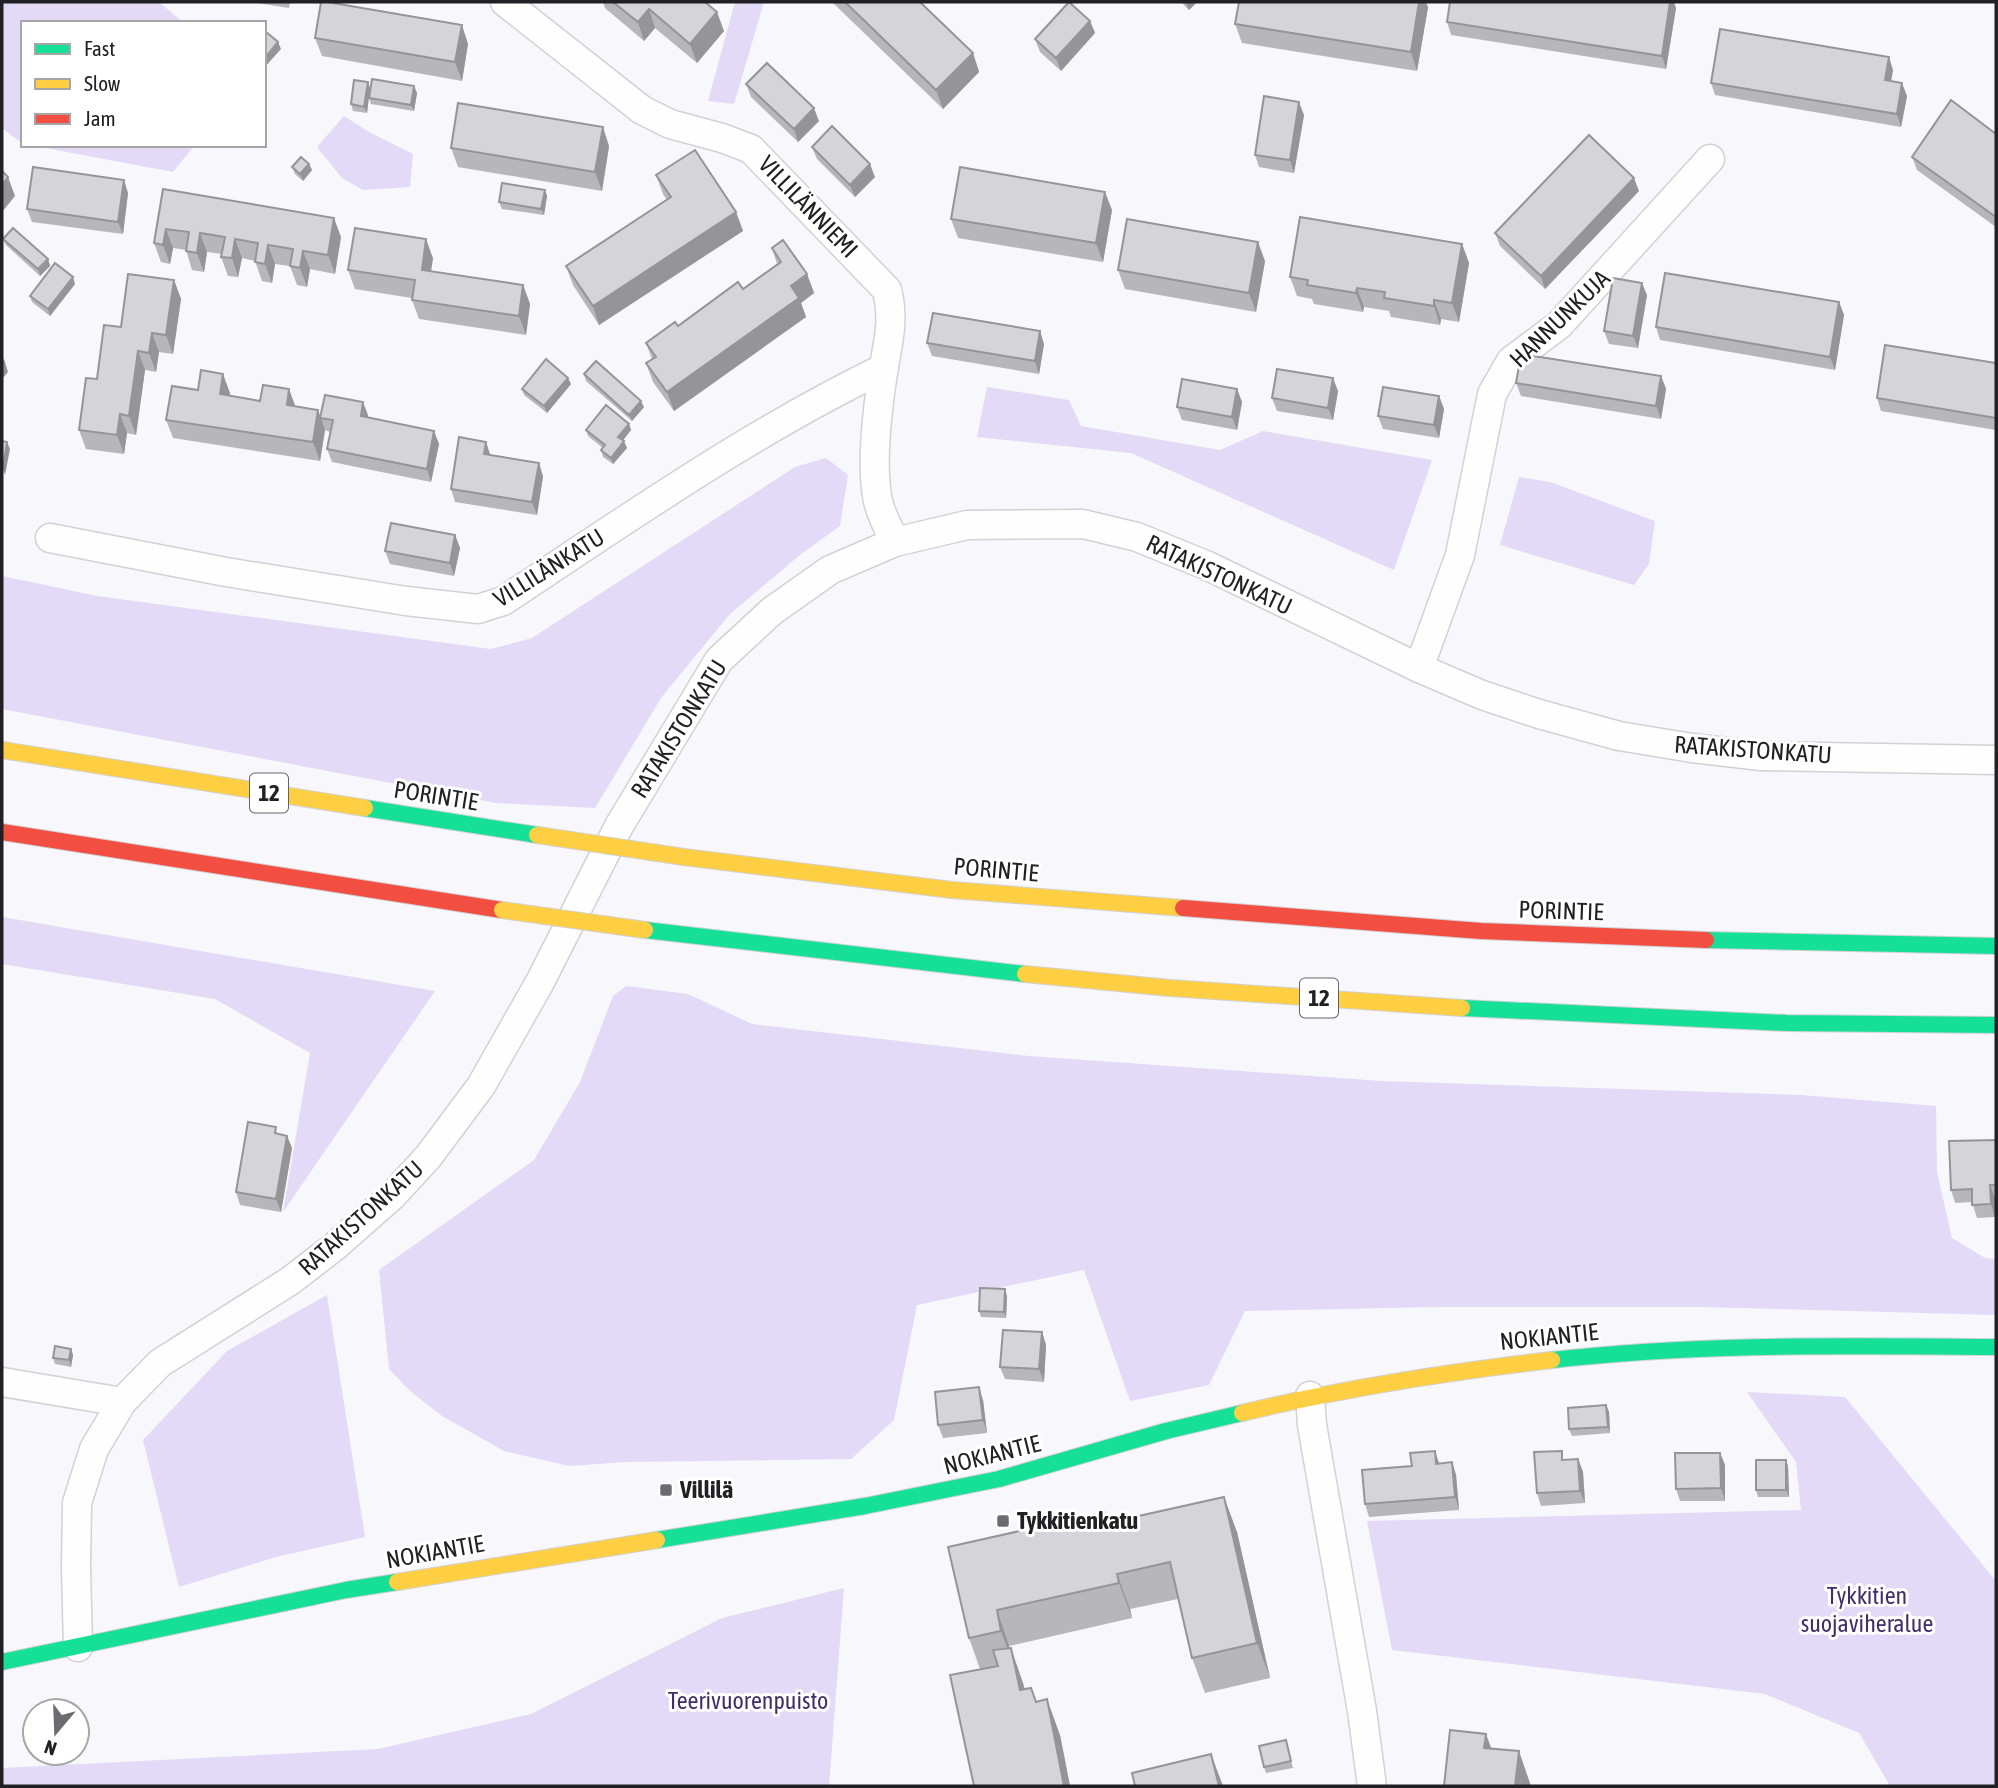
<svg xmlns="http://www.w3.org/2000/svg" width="1998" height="1788" font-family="'Asap Condensed',sans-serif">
	<rect width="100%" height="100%" fill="#f8f7fb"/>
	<g fill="#e2daf7">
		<polygon points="2,2 159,2 184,23 23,23 23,144 2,128"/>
		<polygon points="735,2 764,2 734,104 708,101"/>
		<polygon points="344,116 369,132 413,154 410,187 363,190 342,178 317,147"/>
		<polygon points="30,145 195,145 173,172"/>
		<polygon points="987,387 1069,400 1081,426 1220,450 1263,431 1432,460 1394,570 1131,453 977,437"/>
		<polygon points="826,458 848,475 840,526 801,554 729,615 661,698 595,808 496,803 2,709 2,576 97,596 491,649 532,638 795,467"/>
		<polygon points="1519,477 1550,482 1655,521 1649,564 1634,585 1500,545"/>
		<polygon points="2,917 435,991 283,1212 310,1053 215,999 2,964"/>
		<polygon points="626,986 688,994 752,1024 1029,1056 1381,1081 1801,1095 1936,1106 1937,1172 1952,1238 1985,1258 1996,1259 1996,1315 1702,1307 1437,1307 1245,1311 1209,1385 1130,1401 1084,1270 917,1305 894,1420 851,1459 626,1462 569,1466 504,1451 442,1416 410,1391 389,1369 379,1270 534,1160 580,1082 613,996"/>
		<polygon points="327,1295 365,1537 276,1557 179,1587 143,1440 227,1351"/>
		<polygon points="1747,1392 1845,1397 1996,1581 1996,1786 1890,1786 1859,1733 1765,1694 1392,1650 1367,1521 1801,1510 1796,1462"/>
		<polygon points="844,1588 829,1786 2,1786 2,1768 378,1749 531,1714 722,1618"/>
	</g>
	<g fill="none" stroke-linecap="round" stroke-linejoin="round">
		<g stroke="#d2d1d4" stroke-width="31">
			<g id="street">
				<path d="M505,2L642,110L670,124L722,138L751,149L887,290C894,317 889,339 884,366C878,404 870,464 878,501C881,515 889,529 895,542"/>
				<path d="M50,538L226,572L406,601L478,609L503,601C627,519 750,433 884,368"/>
				<polyline points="1419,668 1460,555 1492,394 1511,361 1559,325 1710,159"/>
				<polyline points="2,1382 122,1402"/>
				<polyline points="1310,1396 1312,1425 1362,1711 1372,1786"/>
				<polyline points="78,1647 76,1567 77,1503 94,1449 122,1402 160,1363 290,1281 334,1247 392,1196 428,1157 481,1086 540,982 619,826 719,660 772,611 830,570 895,542 967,525 1083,524 1137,537 1208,566 1419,668 1482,695 1539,714 1619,736 1692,748 1761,756 1996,760"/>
			</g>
		</g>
		<g stroke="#d2d1d4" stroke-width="18">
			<g id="fast">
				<polyline points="365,808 537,835"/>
				<polyline points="645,930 1025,974"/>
				<polyline points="1706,940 1996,946"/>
				<polyline points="1462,1008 1787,1023 1996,1025"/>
				<path d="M1552,1360C1699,1343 1848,1346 1996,1347"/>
				<polyline points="657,1540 865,1506 999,1479 1166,1431 1242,1413"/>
				<polyline points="2,1662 346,1590 397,1582"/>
			</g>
		</g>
		<g stroke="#d2d1d4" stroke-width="18">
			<g id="slow">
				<polyline points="2,750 365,808"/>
				<polyline points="684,857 952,890 1183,908"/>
				<polyline points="1025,974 1170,988 1462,1008"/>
				<path d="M1242,1413C1344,1388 1447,1372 1552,1360"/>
				<polyline points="397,1582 657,1540"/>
			</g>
		</g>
		<g stroke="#d2d1d4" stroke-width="18">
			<g id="jam">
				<polyline points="2,832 502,910"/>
				<polyline points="1183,908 1481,931 1706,940"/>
			</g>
		</g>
		<use href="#street" stroke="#fefefe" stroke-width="28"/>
		<use href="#fast" stroke="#16e098" stroke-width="16"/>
		<use href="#slow" stroke="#ffcf43" stroke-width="16"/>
		<use href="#jam" stroke="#f24e42" stroke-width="16"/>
		<g stroke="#d2d1d4" stroke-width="18" stroke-linecap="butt">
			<g id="slow-bridge">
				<polyline points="537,835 684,857"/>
				<polyline points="502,910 645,930"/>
			</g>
		</g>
		<use href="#slow-bridge" stroke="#ffcf43" stroke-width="16"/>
	</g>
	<g fill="#b7b6ba">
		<polygon points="251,2 290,2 289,8"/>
		<polygon points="603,2 705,2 724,31 697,63 655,28 644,41 605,8"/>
		<polygon points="832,2 920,2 973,53 979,72 943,109"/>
		<polygon points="1181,2 1197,2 1189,10"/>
		<polygon points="1428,7 1417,71 1242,43 1235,24"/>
		<polygon points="1676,8 1666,69 1451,35 1447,22"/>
		<polygon points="1090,21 1095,33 1061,71 1040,52 1035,39"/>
		<polygon points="315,38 468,44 462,81 322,56"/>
		<polygon points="1893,70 1891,81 1907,96 1901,127 1715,95 1711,83"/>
		<polygon points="368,82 370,88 367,113 353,111 351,104"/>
		<polygon points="746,84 819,121 798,142 751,97"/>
		<polygon points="414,86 417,93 414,111 371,104 369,98"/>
		<polygon points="1304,115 1294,173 1259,167 1255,155"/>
		<polygon points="1996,134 1996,227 1917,170 1912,157"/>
		<polygon points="609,146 602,191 458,167 451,148"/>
		<polygon points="812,147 875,177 855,197 817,159"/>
		<polygon points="309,164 312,170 303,181 295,174 292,167"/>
		<polygon points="656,175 736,212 743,231 599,325 573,285 566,266 667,200 663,194"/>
		<polygon points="163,189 341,237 335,274 310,269 307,287 297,285 290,266 275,264 272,283 262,281 255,261 242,258 238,277 228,276 221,257 222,254 207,252 204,272 192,270 186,250 173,248 170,264 161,262 154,243"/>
		<polygon points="545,190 547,196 544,215 502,209 499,202"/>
		<polygon points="1639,191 1545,289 1500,246 1495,233"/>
		<polygon points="128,193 123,234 32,222 27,209"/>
		<polygon points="1112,210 1103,262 958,238 951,219"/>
		<polygon points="3,239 48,259 50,266 40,276 6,245"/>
		<polygon points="1462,244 1469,263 1459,322 1441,319 1440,325 1391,317 1389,311 1364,307 1363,312 1314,304 1312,299 1297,296 1290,277"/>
		<polygon points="772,248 807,274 814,293 801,303 806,317 674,411 653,382 646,363 652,359 646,343 678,326 743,289 777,264"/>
		<polygon points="433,258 431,272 523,285 530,304 526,335 419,319 412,300 412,298 355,289 348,270"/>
		<polygon points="1265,261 1256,312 1125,289 1118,270"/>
		<polygon points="174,280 181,299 173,354 159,352 156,372 145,370 136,435 127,433 124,454 86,449 79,430 97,379 121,327"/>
		<polygon points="75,284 50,316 32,302 30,296"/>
		<polygon points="1647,295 1638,348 1609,344 1604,331"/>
		<polygon points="1839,302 1844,315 1835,370 1660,340 1656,327"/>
		<polygon points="927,343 1044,344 1039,374 932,356"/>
		<polygon points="1996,363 1996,430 1881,411 1877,398"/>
		<polygon points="584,374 644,407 632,421 586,381"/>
		<polygon points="1661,376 1666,389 1661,419 1521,396 1516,383"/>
		<polygon points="571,384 547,413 524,395 522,389"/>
		<polygon points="1237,389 1242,402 1237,430 1182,420 1177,407"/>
		<polygon points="1338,391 1333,420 1277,411 1272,398"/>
		<polygon points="230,393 229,396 318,410 320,416 368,415 368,418 434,431 439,444 431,482 332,462 327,449 330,432 325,430 320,461 173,438 166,420"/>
		<polygon points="1439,396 1444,409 1439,438 1383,429 1378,416"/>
		<polygon points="629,424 631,430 623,440 627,448 613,464 603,457 601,450 603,448 588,436 586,430"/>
		<polygon points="486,442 490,456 543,476 537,515 455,502 451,489"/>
		<polygon points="455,535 460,548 454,576 390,564 385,551"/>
		<polygon points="279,1134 287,1136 292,1148 281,1212 240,1205 236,1192"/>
		<polygon points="1996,1140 1996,1198 1995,1198 1995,1217 1977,1218 1972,1202 1955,1203 1951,1190"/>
		<polygon points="1007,1296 1006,1318 981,1317 979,1311"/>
		<polygon points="1042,1332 1046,1345 1044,1382 1005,1379 1000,1367"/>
		<polygon points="71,1349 73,1355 71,1367 55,1364 53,1358"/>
		<polygon points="983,1400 987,1433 943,1438 938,1425"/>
		<polygon points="1606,1405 1609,1412 1610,1433 1572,1436 1569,1429"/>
		<polygon points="1720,1453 1725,1465 1725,1501 1680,1501 1676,1489"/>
		<polygon points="1578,1459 1583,1472 1585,1503 1541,1506 1537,1493 1565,1460"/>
		<polygon points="1786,1460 1788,1466 1789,1497 1758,1497 1756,1490"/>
		<polygon points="1452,1462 1456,1475 1459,1510 1369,1517 1365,1504 1439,1464"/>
		<polygon points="1109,1523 1237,1532 1270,1678 1205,1693 1192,1658 1178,1599 1130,1609 1132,1618 1009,1646 1025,1689 1036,1702 1060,1735 1070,1786 974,1786 980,1669 969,1638 948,1547"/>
		<polygon points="1286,1740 1293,1768 1266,1773 1264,1767"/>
	</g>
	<g fill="#959497">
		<polygon points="1186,2 1197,2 1189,10"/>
		<polygon points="1419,2 1426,2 1428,7 1417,71 1411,52"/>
		<polygon points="1670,2 1674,2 1676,8 1666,69 1662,56"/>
		<polygon points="649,9 655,28 644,41 638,22"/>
		<polygon points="717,12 724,31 697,63 690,44"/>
		<polygon points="1090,21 1095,33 1061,71 1056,58"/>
		<polygon points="462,25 468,44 462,81 455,62"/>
		<polygon points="278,42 281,49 264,68 264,59"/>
		<polygon points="973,53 979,72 943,109 936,90"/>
		<polygon points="1889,57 1893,70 1889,93 1885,80"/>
		<polygon points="368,82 370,88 367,113 364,107"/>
		<polygon points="1902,83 1907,96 1901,127 1897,114"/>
		<polygon points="414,86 417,93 414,111 411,105"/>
		<polygon points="1299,102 1304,115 1294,173 1290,160"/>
		<polygon points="814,108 819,121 798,142 794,129"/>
		<polygon points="603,127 609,146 602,191 595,172"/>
		<polygon points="309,164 312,170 303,181 300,174"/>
		<polygon points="870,164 875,177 855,197 850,185"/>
		<polygon points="8,177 15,196 2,212 2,185"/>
		<polygon points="1634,178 1639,191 1545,289 1541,276"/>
		<polygon points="124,180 128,193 123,234 118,222"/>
		<polygon points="545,190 547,196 544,215 541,209"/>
		<polygon points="1105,192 1112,210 1103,262 1096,243"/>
		<polygon points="736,212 743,231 599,325 593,306"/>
		<polygon points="334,218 341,237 335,274 328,255"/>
		<polygon points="166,229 173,248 170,264 163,245"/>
		<polygon points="200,233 207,252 204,272 197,253"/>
		<polygon points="235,239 242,258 238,277 232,258"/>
		<polygon points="426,239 433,258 428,289 422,270"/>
		<polygon points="1258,242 1265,261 1256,312 1249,293"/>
		<polygon points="1462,244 1469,263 1459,322 1452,303"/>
		<polygon points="268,245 275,264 272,283 265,264"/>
		<polygon points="303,251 310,269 307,287 300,268"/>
		<polygon points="48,259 50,266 40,276 38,269"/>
		<polygon points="807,274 814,293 801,303 806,317 674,411 667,392 791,286"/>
		<polygon points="73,277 75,284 50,316 48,309"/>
		<polygon points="174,280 181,299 173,354 166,335"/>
		<polygon points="1642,283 1647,295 1638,348 1633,336"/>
		<polygon points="523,285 530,304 526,335 519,316"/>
		<polygon points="1357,288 1364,307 1363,312 1356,293"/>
		<polygon points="1434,300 1441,319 1440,325 1434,306"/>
		<polygon points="1839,302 1844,315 1835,370 1830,357"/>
		<polygon points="1040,331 1044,344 1039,374 1035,361"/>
		<polygon points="152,333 159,352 156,372 149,353"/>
		<polygon points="138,351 145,370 136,435 129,416"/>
		<polygon points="4,359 8,372 2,379 2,361"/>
		<polygon points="223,374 230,393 227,413 220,394"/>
		<polygon points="1661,376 1666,389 1661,419 1656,406"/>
		<polygon points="568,378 571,384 547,413 544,406"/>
		<polygon points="1333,378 1338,391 1333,420 1328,408"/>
		<polygon points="289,389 296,408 287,405"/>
		<polygon points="1237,389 1242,402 1237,430 1232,417"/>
		<polygon points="1439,396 1444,409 1439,438 1434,425"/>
		<polygon points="641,401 644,407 632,421 629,415"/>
		<polygon points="363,402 368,415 365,429 361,416"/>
		<polygon points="318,410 325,430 320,461 313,442"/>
		<polygon points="120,414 127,433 124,454 117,435"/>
		<polygon points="629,424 631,430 621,443 618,437"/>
		<polygon points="434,431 439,444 431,482 427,469"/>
		<polygon points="624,441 627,448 613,464 611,458"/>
		<polygon points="7,442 10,449 5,475 3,469"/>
		<polygon points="486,442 490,454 488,467 484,454"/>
		<polygon points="539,463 543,476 537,515 532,502"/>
		<polygon points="455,535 460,548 454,576 450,563"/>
		<polygon points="287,1136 292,1148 281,1212 276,1199"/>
		<polygon points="1990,1185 1995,1198 1995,1217 1991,1204"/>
		<polygon points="1005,1289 1007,1296 1006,1318 1004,1312"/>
		<polygon points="1042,1332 1046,1345 1044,1382 1039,1369"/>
		<polygon points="71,1349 73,1355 71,1367 69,1360"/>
		<polygon points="979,1387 983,1400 987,1433 983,1420"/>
		<polygon points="1606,1405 1609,1412 1610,1433 1608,1427"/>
		<polygon points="1435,1451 1439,1463 1436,1464"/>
		<polygon points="1720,1453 1725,1465 1725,1501 1721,1488"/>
		<polygon points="1578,1459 1583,1472 1585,1503 1580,1491"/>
		<polygon points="1786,1460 1788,1466 1789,1497 1786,1490"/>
		<polygon points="1452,1462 1456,1475 1459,1510 1455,1497"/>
		<polygon points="1224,1497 1237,1532 1270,1678 1257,1643"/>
		<polygon points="1117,1574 1130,1609 1132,1618 1119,1583"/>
		<polygon points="997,1610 1009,1646 1014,1666 1001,1631"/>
		<polygon points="1011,1648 1023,1683 1033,1725 1020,1690"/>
		<polygon points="1047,1699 1060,1735 1070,1786 1064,1786"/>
		<polygon points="1486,1734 1499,1769 1484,1748"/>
		<polygon points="1519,1751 1531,1786 1515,1786"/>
		<polygon points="1211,1754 1223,1786 1219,1786"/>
	</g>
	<g fill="#d5d4d8" stroke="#959497" stroke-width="2">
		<polygon points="321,2 327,2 462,25 455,62 315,38"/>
		<polygon points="613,2 705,2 717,12 690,44 649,9 638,22"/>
		<polygon points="845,2 920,2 973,53 936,90"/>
		<polygon points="1069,2 1090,21 1056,58 1035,39"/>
		<polygon points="1239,2 1419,2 1411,52 1235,24"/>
		<polygon points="1450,2 1670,2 1662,56 1447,22"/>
		<polygon points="1720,29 1889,57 1885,80 1902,83 1897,114 1711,83"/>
		<polygon points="264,31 265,31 278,42 264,59"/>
		<polygon points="767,63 814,108 794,129 746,84"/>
		<polygon points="372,79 414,86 411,105 369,98"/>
		<polygon points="354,80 368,82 364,107 351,104"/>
		<polygon points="1264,96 1299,102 1290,160 1255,155"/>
		<polygon points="1951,100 1996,134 1996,217 1912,157"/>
		<polygon points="458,103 603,127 595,172 451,148"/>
		<polygon points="832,126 870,164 850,185 812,147"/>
		<polygon points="1589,135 1634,178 1541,276 1495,233"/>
		<polygon points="695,150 736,212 593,306 566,266 671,197 656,175"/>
		<polygon points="301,157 309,164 300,174 292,167"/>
		<polygon points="33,167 124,180 118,222 27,209"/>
		<polygon points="960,167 1105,192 1096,243 951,219"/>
		<polygon points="2,171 8,177 2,185"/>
		<polygon points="502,183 545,190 541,209 499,202"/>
		<polygon points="163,189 334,218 328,255 303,251 300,268 290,266 293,249 268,245 265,264 255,262 258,243 235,239 232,258 221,257 225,237 200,233 197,253 186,251 189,232 166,229 163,245 154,243"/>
		<polygon points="1300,217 1462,244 1452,303 1434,300 1434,306 1384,298 1385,292 1357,288 1356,293 1307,285 1308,280 1290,277"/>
		<polygon points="1127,219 1258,242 1249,293 1118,270"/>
		<polygon points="13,228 48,259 38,269 3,239"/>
		<polygon points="355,228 426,239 422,270 523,285 519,316 412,300 415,280 348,270"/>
		<polygon points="783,240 807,274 791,286 799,298 667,392 646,363 656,357 646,343 675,322 678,326 738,282 743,289 781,262 772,248"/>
		<polygon points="55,263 73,277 48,309 30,296"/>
		<polygon points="1665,273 1839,302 1830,357 1656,327"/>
		<polygon points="128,274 174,280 166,335 152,333 149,353 138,351 129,416 120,414 117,435 79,430 86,378 97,379 104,325 121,327"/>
		<polygon points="1613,278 1642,283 1633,336 1604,331"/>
		<polygon points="933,313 1040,331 1035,361 927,343"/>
		<polygon points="1885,345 1996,363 1996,418 1877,398"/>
		<polygon points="1521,354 1661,376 1656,406 1516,383"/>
		<polygon points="546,359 568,378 544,406 522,389"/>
		<polygon points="596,361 641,401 629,415 584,374"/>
		<polygon points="1277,369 1333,378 1328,408 1272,398"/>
		<polygon points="201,370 223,374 220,394 260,401 263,385 289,389 287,405 318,410 313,442 166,420 172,386 198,390"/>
		<polygon points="1182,379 1237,389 1232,417 1177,407"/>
		<polygon points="1383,387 1439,396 1434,425 1378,416"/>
		<polygon points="325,395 363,402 361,416 434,431 427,469 327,449 333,420 320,418"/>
		<polygon points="606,405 629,424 618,437 624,441 611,458 601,450 605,445 586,430"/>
		<polygon points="459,437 486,442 484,454 539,463 532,502 451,489"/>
		<polygon points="2,441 7,442 3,469 2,469"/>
		<polygon points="391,523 455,535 450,563 385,551"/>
		<polygon points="248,1122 276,1127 275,1133 287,1136 276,1199 236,1192"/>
		<polygon points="1996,1140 1996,1185 1990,1185 1991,1204 1972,1205 1972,1189 1951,1190 1949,1141"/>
		<polygon points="980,1288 1005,1289 1004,1312 979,1311"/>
		<polygon points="1003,1330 1042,1332 1039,1369 1000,1367"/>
		<polygon points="55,1346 71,1349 69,1360 53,1358"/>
		<polygon points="979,1387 983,1420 938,1425 935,1392"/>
		<polygon points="1606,1405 1608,1427 1569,1429 1568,1408"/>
		<polygon points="1435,1451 1436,1464 1452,1462 1455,1497 1365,1504 1362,1470 1412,1466 1410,1453"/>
		<polygon points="1562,1451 1562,1460 1578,1459 1580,1491 1537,1493 1534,1452"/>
		<polygon points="1675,1453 1720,1453 1721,1488 1676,1489"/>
		<rect x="1756" y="1460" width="30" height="30"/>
		<polygon points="1224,1497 1257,1643 1192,1658 1170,1562 1117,1574 1119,1583 997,1610 1001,1631 969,1638 948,1547 1105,1512 1107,1523"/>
		<polygon points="1011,1648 1020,1690 1031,1688 1036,1702 1047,1699 1064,1786 974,1786 950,1675 998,1666 993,1650"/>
		<polygon points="1450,1730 1486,1734 1484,1748 1519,1751 1515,1786 1444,1786"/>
		<polygon points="1286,1740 1291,1761 1264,1767 1259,1746"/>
		<polygon points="1211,1754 1219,1786 1135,1786 1132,1773"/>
	</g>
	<g fill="#6c6b6f" stroke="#fff" stroke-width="2.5">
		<rect x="659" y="1483" width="14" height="14" rx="3.5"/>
		<rect x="996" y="1514" width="14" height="14" rx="3.5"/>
	</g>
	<g text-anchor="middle" stroke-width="6" stroke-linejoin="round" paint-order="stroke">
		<g fill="#fff" stroke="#646366" stroke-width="2">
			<rect x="250" y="773.5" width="38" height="39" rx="5"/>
			<rect x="1300" y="978.5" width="38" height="39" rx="5"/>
		</g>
		<g font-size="23" font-weight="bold" fill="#212024">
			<text x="269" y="801">12</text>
			<text x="1319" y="1006">12</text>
		</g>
		<g font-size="24" fill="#212024" stroke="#fff">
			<text transform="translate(808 207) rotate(46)" y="8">VILLILÄNNIEMI</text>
			<text transform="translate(1560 319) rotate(-44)" y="8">HANNUNKUJA</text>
			<text transform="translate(549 568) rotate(-32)" y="8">VILLILÄNKATU</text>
			<text transform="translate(1219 575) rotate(25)" y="8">RATAKISTONKATU</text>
			<text transform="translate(679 729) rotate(-58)" y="8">RATAKISTONKATU</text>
			<text transform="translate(1753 750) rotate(4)" y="8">RATAKISTONKATU</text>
			<text transform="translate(436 796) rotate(9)" y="8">PORINTIE</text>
			<text transform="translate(996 870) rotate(5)" y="8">PORINTIE</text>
			<text transform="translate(1561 911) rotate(2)" y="8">PORINTIE</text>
			<text transform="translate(361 1218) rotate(-42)" y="8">RATAKISTONKATU</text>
			<text transform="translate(1549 1337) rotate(-6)" y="8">NOKIANTIE</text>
			<text transform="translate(992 1455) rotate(-14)" y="8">NOKIANTIE</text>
			<text transform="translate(435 1552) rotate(-10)" y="8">NOKIANTIE</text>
		</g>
		<g font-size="24" font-weight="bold" fill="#212024" stroke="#fff" text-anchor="start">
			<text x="680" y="1498">Villilä</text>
			<text x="1017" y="1529">Tykkitienkatu</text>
		</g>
		<g font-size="24" fill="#422d68" stroke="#fff">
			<text x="1867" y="1604">Tykkitien<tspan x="1867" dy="28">suojaviheralue</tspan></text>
			<text x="748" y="1709">Teerivuorenpuisto</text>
		</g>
	</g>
	<rect width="1998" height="1788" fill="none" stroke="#212024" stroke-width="7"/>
	<rect x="21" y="21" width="245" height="126" fill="#ffffff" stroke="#a6a6a7" stroke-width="2"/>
	<rect x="35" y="44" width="35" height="10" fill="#16e098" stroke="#a6a6a7" stroke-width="2"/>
	<text x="84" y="56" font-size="21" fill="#212024">Fast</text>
	<rect x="35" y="79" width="35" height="10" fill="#ffcf43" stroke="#a6a6a7" stroke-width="2"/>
	<text x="84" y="91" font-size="21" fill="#212024">Slow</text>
	<rect x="35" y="114" width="35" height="10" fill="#f24e42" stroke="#a6a6a7" stroke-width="2"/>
	<text x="84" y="126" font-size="21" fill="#212024">Jam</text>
	<g transform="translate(56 1732) rotate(199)"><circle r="33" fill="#ffffff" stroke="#a6a6a7" stroke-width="2"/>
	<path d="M0-5L12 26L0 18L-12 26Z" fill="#6c6b6f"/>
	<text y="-10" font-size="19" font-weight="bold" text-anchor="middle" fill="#212024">N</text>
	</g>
</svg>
